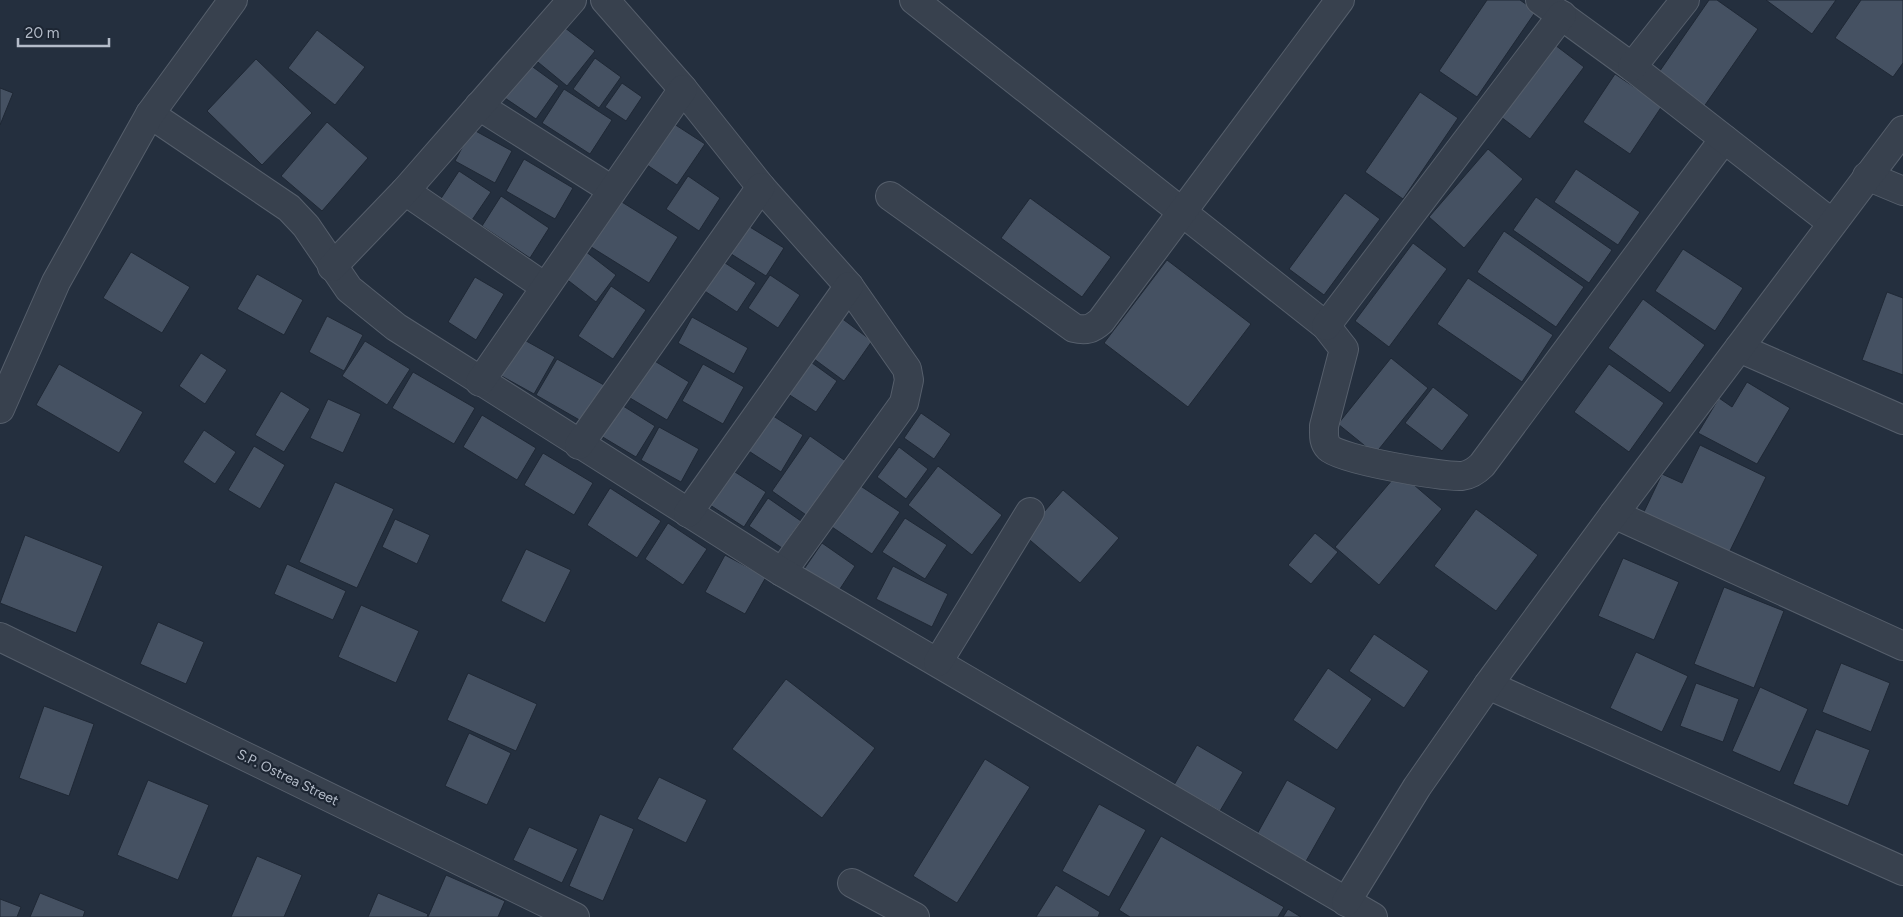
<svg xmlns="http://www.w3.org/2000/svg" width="1903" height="917" font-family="Figtree,sans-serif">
	<rect width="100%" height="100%" fill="#242f3e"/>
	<g fill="#455162" stroke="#1f2835">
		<polygon points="1487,0 1520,0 1536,11 1477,97 1439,71"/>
		<polygon points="1709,0 1717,0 1758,29 1703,108 1657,75"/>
		<polygon points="1766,0 1836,0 1812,34"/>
		<polygon points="1861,0 1903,0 1903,63 1893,77 1835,38"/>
		<polygon points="560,24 595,51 567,86 533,58"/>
		<polygon points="317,30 365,67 335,105 288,68"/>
		<polygon points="1555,45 1584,67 1530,139 1501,117"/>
		<polygon points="595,58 621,77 599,108 573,89"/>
		<polygon points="256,59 312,113 262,165 207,111"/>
		<polygon points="526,62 559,86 536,119 502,96"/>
		<polygon points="1615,74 1662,106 1630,154 1583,122"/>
		<polygon points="622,83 642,97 626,121 605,107"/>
		<polygon points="0,88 13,93 0,125"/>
		<polygon points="564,89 612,120 590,154 542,123"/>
		<polygon points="1420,92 1458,118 1403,199 1365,172"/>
		<polygon points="327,122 368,158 322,211 281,176"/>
		<polygon points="671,122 705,144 677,185 644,163"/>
		<polygon points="472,129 512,151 495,183 455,161"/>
		<polygon points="1488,149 1523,179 1464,248 1429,217"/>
		<polygon points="524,159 573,188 555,219 506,191"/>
		<polygon points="1576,169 1640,212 1618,245 1554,202"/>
		<polygon points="459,171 491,192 470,223 438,203"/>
		<polygon points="688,176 720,198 699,231 666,209"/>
		<polygon points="1345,193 1380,219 1324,295 1289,269"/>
		<polygon points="501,196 549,228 530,258 482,226"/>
		<polygon points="1536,197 1612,250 1589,283 1513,230"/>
		<polygon points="1030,198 1111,257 1082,297 1001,238"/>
		<polygon points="617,199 678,237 649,283 588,245"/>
		<polygon points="745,224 784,248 766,276 728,252"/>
		<polygon points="1504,231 1584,287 1556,327 1477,272"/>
		<polygon points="1413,243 1447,269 1389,347 1355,321"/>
		<polygon points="1683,249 1743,288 1715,331 1655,291"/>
		<polygon points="585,251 616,275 596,302 565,278"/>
		<polygon points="131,252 190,287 162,333 103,298"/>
		<polygon points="719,259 756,283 737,312 700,288"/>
		<polygon points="1167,260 1251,324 1188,407 1104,343"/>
		<polygon points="257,274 303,300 284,335 237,309"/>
		<polygon points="770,275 800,295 778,328 748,308"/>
		<polygon points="475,277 504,294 476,340 448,322"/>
		<polygon points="1468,278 1553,335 1522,382 1437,324"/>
		<polygon points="611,286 646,310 613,359 578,336"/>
		<polygon points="1887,292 1903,298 1903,375 1862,360"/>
		<polygon points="1643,299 1705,345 1670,393 1608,348"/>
		<polygon points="327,316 363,335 344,371 309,352"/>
		<polygon points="692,317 748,348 734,374 678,343"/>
		<polygon points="840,317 872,341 844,381 810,356"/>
		<polygon points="519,337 555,357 534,394 498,374"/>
		<polygon points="365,341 410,369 387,405 342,376"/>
		<polygon points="201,353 227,370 205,404 179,386"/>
		<polygon points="1391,358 1428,388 1375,454 1338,424"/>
		<polygon points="557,359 604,385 583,422 536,395"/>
		<polygon points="653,360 689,382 667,420 630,398"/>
		<polygon points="808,360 837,381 816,412 785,392"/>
		<polygon points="59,364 143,412 119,453 36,405"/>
		<polygon points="703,364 744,387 723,424 682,401"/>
		<polygon points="1609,364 1664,403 1629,452 1574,412"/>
		<polygon points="413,372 475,408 454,444 392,408"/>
		<polygon points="1747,382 1790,408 1757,464 1698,433 1719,398 1732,407"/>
		<polygon points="1433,387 1469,415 1442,451 1405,423"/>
		<polygon points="281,391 310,409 284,452 255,435"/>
		<polygon points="328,399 361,414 343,453 310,438"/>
		<polygon points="620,404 655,426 636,457 601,436"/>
		<polygon points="767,412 803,435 781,472 744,448"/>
		<polygon points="921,413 951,434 934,459 904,438"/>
		<polygon points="482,415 536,448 517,480 463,447"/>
		<polygon points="659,427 699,449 681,482 641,460"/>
		<polygon points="204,430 236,452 215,484 183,462"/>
		<polygon points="810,436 847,462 809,517 772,491"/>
		<polygon points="1700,445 1766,477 1727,557 1642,516 1662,474 1682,483"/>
		<polygon points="254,446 285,465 260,509 228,490"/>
		<polygon points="899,447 928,469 906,499 877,477"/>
		<polygon points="543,453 593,483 574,515 524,485"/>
		<polygon points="938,466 1002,515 972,555 908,505"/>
		<polygon points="732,470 766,492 744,527 710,505"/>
		<polygon points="1399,472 1442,509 1379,585 1335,547"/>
		<polygon points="335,482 394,509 357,588 299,562"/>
		<polygon points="856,483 900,512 872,554 829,525"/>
		<polygon points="610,488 661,521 637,558 587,525"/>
		<polygon points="1063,490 1119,538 1080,583 1024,535"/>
		<polygon points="768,498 801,521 782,548 749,526"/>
		<polygon points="1476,509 1538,555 1496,611 1434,566"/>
		<polygon points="905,518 947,545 925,579 882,552"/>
		<polygon points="395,519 430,535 417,564 382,547"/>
		<polygon points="668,523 707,549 683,585 645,559"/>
		<polygon points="1315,533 1338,552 1311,584 1288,565"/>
		<polygon points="25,535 103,566 76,633 0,603"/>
		<polygon points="822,543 855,566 834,598 800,575"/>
		<polygon points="526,549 571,570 545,623 501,601"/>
		<polygon points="725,555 766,577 745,614 705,592"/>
		<polygon points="1623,558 1679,582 1654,640 1598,616"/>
		<polygon points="287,564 346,591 333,620 274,594"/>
		<polygon points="893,566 948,594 932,627 876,599"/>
		<polygon points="1724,587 1784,611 1754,688 1694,664"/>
		<polygon points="361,605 419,631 396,683 338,657"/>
		<polygon points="158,622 204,642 186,684 140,664"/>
		<polygon points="1374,634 1429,671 1404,708 1349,671"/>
		<polygon points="1636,652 1688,676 1662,732 1610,708"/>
		<polygon points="1841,663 1890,683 1871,732 1822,712"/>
		<polygon points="1328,668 1372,699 1337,750 1293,720"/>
		<polygon points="468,673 537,704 516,751 447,720"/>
		<polygon points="786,679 875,748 822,818 732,749"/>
		<polygon points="1696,683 1739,699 1723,742 1680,726"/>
		<polygon points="1760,687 1808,709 1780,772 1732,751"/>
		<polygon points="44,706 94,724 69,796 19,778"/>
		<polygon points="1816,729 1870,750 1848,806 1793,784"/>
		<polygon points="469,733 511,753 487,805 445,786"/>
		<polygon points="1197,745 1243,772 1220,811 1174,785"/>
		<polygon points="985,759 1030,787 957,903 913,876"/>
		<polygon points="659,777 707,800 686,843 637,819"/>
		<polygon points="148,780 209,805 178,880 117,855"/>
		<polygon points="1287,780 1336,808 1305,863 1256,836"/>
		<polygon points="1099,804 1146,830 1109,897 1062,871"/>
		<polygon points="600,814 634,829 603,901 569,886"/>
		<polygon points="529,827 578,849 562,883 513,860"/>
		<polygon points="1161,836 1284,907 1278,917 1130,917 1119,910"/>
		<polygon points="257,856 302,875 284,917 231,917"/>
		<polygon points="446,875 505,901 498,917 428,917"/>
		<polygon points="1056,885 1100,912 1098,917 1036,917"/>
		<polygon points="40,893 85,911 83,917 30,917"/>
		<polygon points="378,893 428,914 427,917 368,917"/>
		<polygon points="0,899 21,907 17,917 0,917"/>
		<polygon points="1288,909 1301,917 1283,917"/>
	</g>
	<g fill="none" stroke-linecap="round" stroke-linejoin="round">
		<g stroke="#565f6c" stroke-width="30">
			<g id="minor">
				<polyline points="605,0 683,89 761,187 849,286 907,369 909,380 904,403 782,572"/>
				<path d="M914,0L1326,326L1344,349L1324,426C1324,435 1323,442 1329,448C1341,460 1443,477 1462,476C1469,475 1477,470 1482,465L1724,139"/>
				<polyline points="1540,0 1632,67 1832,223"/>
				<polyline points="1632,67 1685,0"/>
				<polyline points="479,106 612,190"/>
				<polyline points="150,114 289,208 306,226 349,289 396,327 782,572 1373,917"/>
				<polyline points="1867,176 1903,191"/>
				<polyline points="405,191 545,287"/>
				<path d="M890,196L1074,328C1086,331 1092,329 1101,321L1340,0"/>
				<polyline points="332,267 405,191 572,0"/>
				<polyline points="1326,326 1562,15"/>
				<polyline points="1739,348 1903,420"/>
				<polyline points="480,382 683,89"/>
				<polyline points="0,409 56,282 150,114 233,0"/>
				<polyline points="579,445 761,187"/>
				<polyline points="688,513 849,286"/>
				<polyline points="1614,514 1903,646"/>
				<polyline points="0,637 575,917"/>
				<polyline points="938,662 1030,512"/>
				<polyline points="1488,685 1903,871"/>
				<polyline points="852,883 915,917"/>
				<polyline points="1346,902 1417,787 1488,685 1614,514 1903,130"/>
			</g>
		</g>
		<use href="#minor" stroke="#38414e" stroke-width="28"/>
	</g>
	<g text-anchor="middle" stroke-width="4.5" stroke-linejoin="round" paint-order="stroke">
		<g font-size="14" fill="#b4bcc9" stroke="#1d2633">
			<text transform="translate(288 777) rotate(26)" y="5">S.P. Ostrea Street</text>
		</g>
	</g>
	<path d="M18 38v8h91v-8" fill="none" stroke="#b4bcc9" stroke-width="2.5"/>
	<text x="25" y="38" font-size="15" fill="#b4bcc9" stroke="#1d2633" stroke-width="4" paint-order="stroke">20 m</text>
</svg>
